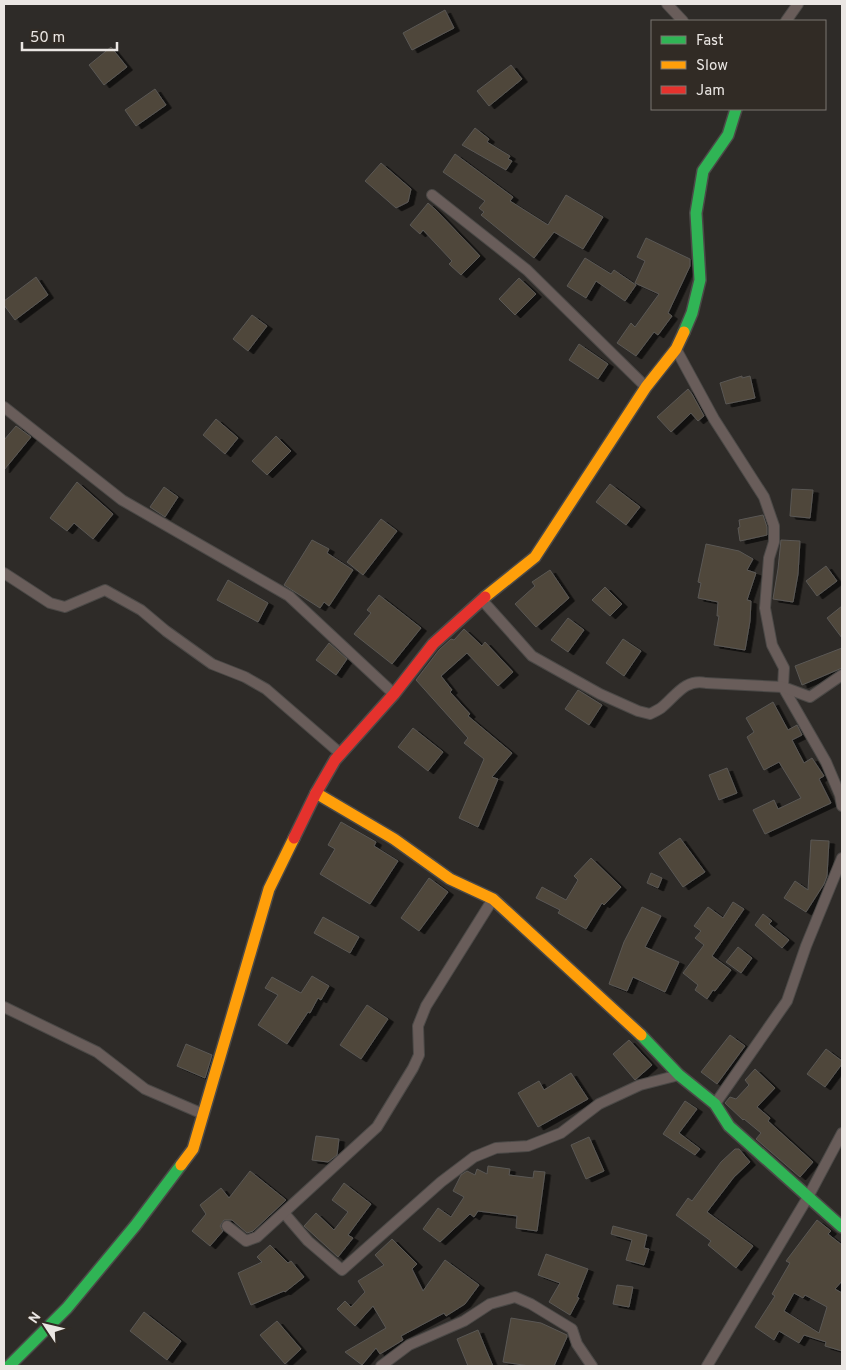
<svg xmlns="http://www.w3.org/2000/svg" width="846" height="1370" font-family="Overpass,sans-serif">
	<defs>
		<filter id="shadow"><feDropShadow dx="5.5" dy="3" stdDeviation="0" flood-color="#0009"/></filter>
	</defs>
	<rect width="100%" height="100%" fill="#2e2b28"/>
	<g fill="#4f463a" stroke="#5a5855" fill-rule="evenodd" filter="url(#shadow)">
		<polygon points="445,10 454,28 412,50 403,33"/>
		<polygon points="111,47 127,67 104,85 89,65"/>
		<polygon points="511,65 522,79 489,106 477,91"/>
		<polygon points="155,89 166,105 136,126 125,110"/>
		<polygon points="475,128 489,139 487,142 510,156 508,159 512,161 506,170 462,145"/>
		<polygon points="455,154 513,197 510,201 548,225 566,195 603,217 583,249 554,232 534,258 481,215 484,212 479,208 485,201 443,172"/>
		<polygon points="381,163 411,189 408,202 396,208 365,181"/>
		<polygon points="428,203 436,210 480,256 461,275 449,264 452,261 423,230 420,234 410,225"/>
		<polygon points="646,238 690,259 690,266 668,313 672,316 658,335 654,332 636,356 617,343 631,323 635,327 659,294 635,283 645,261 637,257"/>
		<polygon points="585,258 611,274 614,270 636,285 625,301 596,281 586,298 567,286"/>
		<polygon points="36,277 48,295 15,320 4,305 4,301"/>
		<polygon points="519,278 536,294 515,315 499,299"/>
		<polygon points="252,315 267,326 248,351 233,339"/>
		<polygon points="579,344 608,364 598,379 569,360"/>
		<polygon points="742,376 742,378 750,376 755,398 726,404 720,383"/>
		<polygon points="688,389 692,394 704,416 698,421 691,413 671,432 657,417"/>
		<polygon points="216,419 238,438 225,454 203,435"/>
		<polygon points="16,426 31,437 4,470 4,440"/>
		<polygon points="276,436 291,451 267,475 252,461"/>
		<polygon points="77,482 113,514 93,539 74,523 67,531 50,518"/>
		<polygon points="610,484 640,507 626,525 596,502"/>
		<polygon points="164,487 178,497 165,517 150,507"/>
		<polygon points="792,489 813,490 810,518 790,516"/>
		<polygon points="763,515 767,527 767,535 740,541 738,528 740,527 739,520"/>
		<polygon points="381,519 397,531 363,575 347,562"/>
		<polygon points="312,540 329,549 327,553 353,570 329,606 324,602 320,608 284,585"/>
		<polygon points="781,540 800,541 798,574 793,602 773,599 778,569"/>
		<polygon points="706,544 739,551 753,559 747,570 756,573 747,600 751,601 750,621 745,650 714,645 719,616 717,616 718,602 698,598 701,583 698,582"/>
		<polygon points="826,566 837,581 817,596 806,581"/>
		<polygon points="550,570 569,598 536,627 515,604 535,586 532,582"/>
		<polygon points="228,580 268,603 258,622 217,600"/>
		<polygon points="605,587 622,604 610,616 592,600"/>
		<polygon points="379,595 421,628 392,664 354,634 371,613 367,610"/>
		<polygon points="842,606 842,638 827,618"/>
		<polygon points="568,618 584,630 568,652 551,640"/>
		<polygon points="464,629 482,646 485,642 513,672 498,686 467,653 441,676 452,690 450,692 470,714 468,716 512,753 492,777 498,779 478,827 459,818 484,759 464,743 468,738 416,680 439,650 451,639 454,640"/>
		<polygon points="623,639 641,651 624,676 606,663"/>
		<polygon points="329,643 347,659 336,675 316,660"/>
		<polygon points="842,648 842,668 802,685 795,666"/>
		<polygon points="578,690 602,705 589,725 565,709"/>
		<polygon points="773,702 788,730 797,725 802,735 792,740 804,763 812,758 824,776 819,779 831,803 765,834 753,810 774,800 778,809 801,798 779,762 764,770 747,737 754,732 746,718"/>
		<polygon points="413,728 443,752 428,771 398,747"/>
		<polygon points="727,768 737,793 719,800 709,775"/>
		<polygon points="341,822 376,842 374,846 398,861 370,904 320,874 335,849 328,845"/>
		<polygon points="680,838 705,872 683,887 659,853"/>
		<polygon points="811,840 829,841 827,876 824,884 806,912 784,898 795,881 808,890"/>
		<polygon points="591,858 621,887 604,905 602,903 586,929 558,913 560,910 536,898 542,887 566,900 578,880 574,876"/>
		<polygon points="651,873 662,878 658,888 647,883"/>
		<polygon points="429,878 448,892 419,931 401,918"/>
		<polygon points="733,902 744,909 712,956 731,970 715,991 713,990 707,999 695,990 698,985 683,973 704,945 695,938 701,931 694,926 708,907 723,918"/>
		<polygon points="642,907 661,916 645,947 679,962 665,992 633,977 627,991 609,984 624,942"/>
		<polygon points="763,914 772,921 769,924 789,940 782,948 755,925"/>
		<polygon points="323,917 359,937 350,953 314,933"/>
		<polygon points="738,947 752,958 741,973 726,962"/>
		<polygon points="312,976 329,986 321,1000 318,998 310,1013 308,1012 287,1044 258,1025 278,995 265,988 272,977 301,993"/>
		<polygon points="367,1005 388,1019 361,1059 340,1045"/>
		<polygon points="730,1035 745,1046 717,1084 701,1072"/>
		<polygon points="629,1040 652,1065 635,1080 613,1054"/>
		<polygon points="186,1044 212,1055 205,1078 177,1066"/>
		<polygon points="826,1049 842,1061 842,1064 825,1087 807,1074"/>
		<polygon points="755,1069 775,1088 757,1107 770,1118 768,1121 813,1162 800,1177 756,1139 761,1133 744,1119 743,1120 725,1103 730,1097 736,1099 749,1085 745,1080"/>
		<polygon points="571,1073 588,1099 538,1127 518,1093 539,1081 544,1090"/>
		<polygon points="685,1101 697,1109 679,1133 700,1149 695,1155 663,1134"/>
		<polygon points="316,1136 339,1139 337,1155 328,1162 312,1160"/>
		<polygon points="589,1137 604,1171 586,1179 571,1145"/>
		<polygon points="735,1149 739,1149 750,1162 734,1177 707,1212 753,1246 736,1268 708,1245 711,1241 676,1215 688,1198 692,1201 721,1162"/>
		<polygon points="488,1166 510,1169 509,1175 533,1178 534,1171 545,1172 537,1231 516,1228 517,1216 478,1211 474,1217 470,1214 440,1242 423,1229 438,1208 451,1217 464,1197 453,1191 461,1175 467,1171 475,1175 477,1169 487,1174"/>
		<polygon points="250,1171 286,1200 253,1231 247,1233 232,1220 224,1220 220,1226 223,1231 210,1246 192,1231 206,1214 200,1205 221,1188 229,1198"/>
		<polygon points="344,1183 371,1204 348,1235 353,1238 338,1257 304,1226 316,1213 334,1230 348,1212 332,1200"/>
		<path d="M817,1220L831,1231L828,1234L842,1245V1281L835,1289L842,1293V1351L825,1346L826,1342L804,1335L799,1343L779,1331L774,1340L755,1327L775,1296L772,1294L790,1263L786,1261ZM794,1293L803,1298L805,1295L827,1307L819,1333L784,1311Z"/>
		<polygon points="613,1226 647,1235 644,1248 649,1249 644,1265 626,1260 632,1240 611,1234"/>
		<polygon points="392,1239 417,1264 412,1269 423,1291 445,1260 479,1285 465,1304 446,1316 444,1313 401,1336 403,1340 380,1354 376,1348 362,1365 345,1352 386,1328 373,1306 355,1326 337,1309 345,1301 351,1307 365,1292 358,1281 384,1265 375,1255"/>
		<polygon points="270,1245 288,1263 291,1261 304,1277 285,1292 284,1291 251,1305 238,1273 262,1262 257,1257"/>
		<polygon points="546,1254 588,1269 577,1297 579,1298 570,1315 549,1302 560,1283 538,1275"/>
		<polygon points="617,1285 633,1287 629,1307 613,1304"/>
		<polygon points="144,1312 181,1341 167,1360 130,1331"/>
		<polygon points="511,1318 541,1323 567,1335 567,1337 554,1366 530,1366 503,1362"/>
		<polygon points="277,1321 301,1349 285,1364 260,1335"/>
		<polygon points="478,1330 487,1352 493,1366 468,1366 457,1339"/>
	</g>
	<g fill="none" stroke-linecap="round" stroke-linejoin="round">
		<g stroke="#4b4947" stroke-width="12">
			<g id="street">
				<polyline points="667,4 683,21"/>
				<polyline points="786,21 798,4"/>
				<polyline points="432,195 527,270 646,387"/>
				<polyline points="676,349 714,419 764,497 774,526 774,542 769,558 765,608 772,645 784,668 783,687 826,762 840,795 842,806"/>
				<polyline points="4,407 122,500 289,596 394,694"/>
				<polyline points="4,573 50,603 65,607 105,590 141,610 166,631 212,664 245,677 266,689 341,754"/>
				<path d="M482,600L532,656L600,694L638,711L650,714C654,712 658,710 661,708C675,697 685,678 706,683L783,687L810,697L842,675"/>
				<polyline points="4,1007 97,1052 145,1089 203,1114"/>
				<polyline points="715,1104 787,1001 806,946 842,858"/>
				<polyline points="284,1213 308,1241 342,1270 441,1182 474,1157 496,1148 528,1146 561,1133 599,1104 640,1085 679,1075"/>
				<polyline points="227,1226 246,1241 257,1237 377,1127 413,1068 419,1055 418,1026 426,1006 493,899"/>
				<polyline points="381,1366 409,1345 464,1321 490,1304 515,1297 531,1304 572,1329 577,1344 592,1366"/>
				<polyline points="707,1366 808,1197 842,1133"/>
			</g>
		</g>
		<g stroke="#4b4947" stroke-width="14">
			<g id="fast">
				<polyline points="684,332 692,313 700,280 696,213 703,171 728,135 736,109"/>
				<polyline points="641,1035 679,1075 715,1104 729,1126 842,1227"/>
				<polyline points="9,1366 67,1308 135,1226 181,1165"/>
			</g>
		</g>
		<g stroke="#4b4947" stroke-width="14">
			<g id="slow">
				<polyline points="485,597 535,557 646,387 676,349 684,332"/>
				<polyline points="316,793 394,839 450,879 493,899 641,1035"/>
				<polyline points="181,1165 193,1149 269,889 294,838"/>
			</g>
		</g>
		<g stroke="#4b4947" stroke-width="14">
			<polyline id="jam" points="294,838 316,793 335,760 394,694 433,644 485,597"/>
		</g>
		<use href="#street" stroke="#695d5a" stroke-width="10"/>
		<use href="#fast" stroke="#30b455" stroke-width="11"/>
		<use href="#slow" stroke="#ff9f0a" stroke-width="11"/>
		<use href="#jam" stroke="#e5322d" stroke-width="11"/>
	</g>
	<rect width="846" height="1370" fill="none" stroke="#eae6e3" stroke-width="10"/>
	<rect x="651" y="20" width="175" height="90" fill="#312b25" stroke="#7b7671"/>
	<rect x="661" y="36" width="25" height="8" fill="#30b455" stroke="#7b7671"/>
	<text x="696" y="45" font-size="15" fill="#eae6e3">Fast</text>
	<rect x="661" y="61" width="25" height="8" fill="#ff9f0a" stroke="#7b7671"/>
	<text x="696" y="70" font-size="15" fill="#eae6e3">Slow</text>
	<rect x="661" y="86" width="25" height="8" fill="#e5322d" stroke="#7b7671"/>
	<text x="696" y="95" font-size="15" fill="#eae6e3">Jam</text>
	<g transform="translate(45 1325) rotate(305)" stroke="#312b25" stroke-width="4" paint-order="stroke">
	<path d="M0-4L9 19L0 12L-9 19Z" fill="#eae6e3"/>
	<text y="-8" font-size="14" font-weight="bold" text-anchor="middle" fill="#eae6e3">N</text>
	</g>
	<path d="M22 42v8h95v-8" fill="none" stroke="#eae6e3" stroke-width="2.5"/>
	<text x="30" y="42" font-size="15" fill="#eae6e3" stroke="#312b25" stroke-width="4" paint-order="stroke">50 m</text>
</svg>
